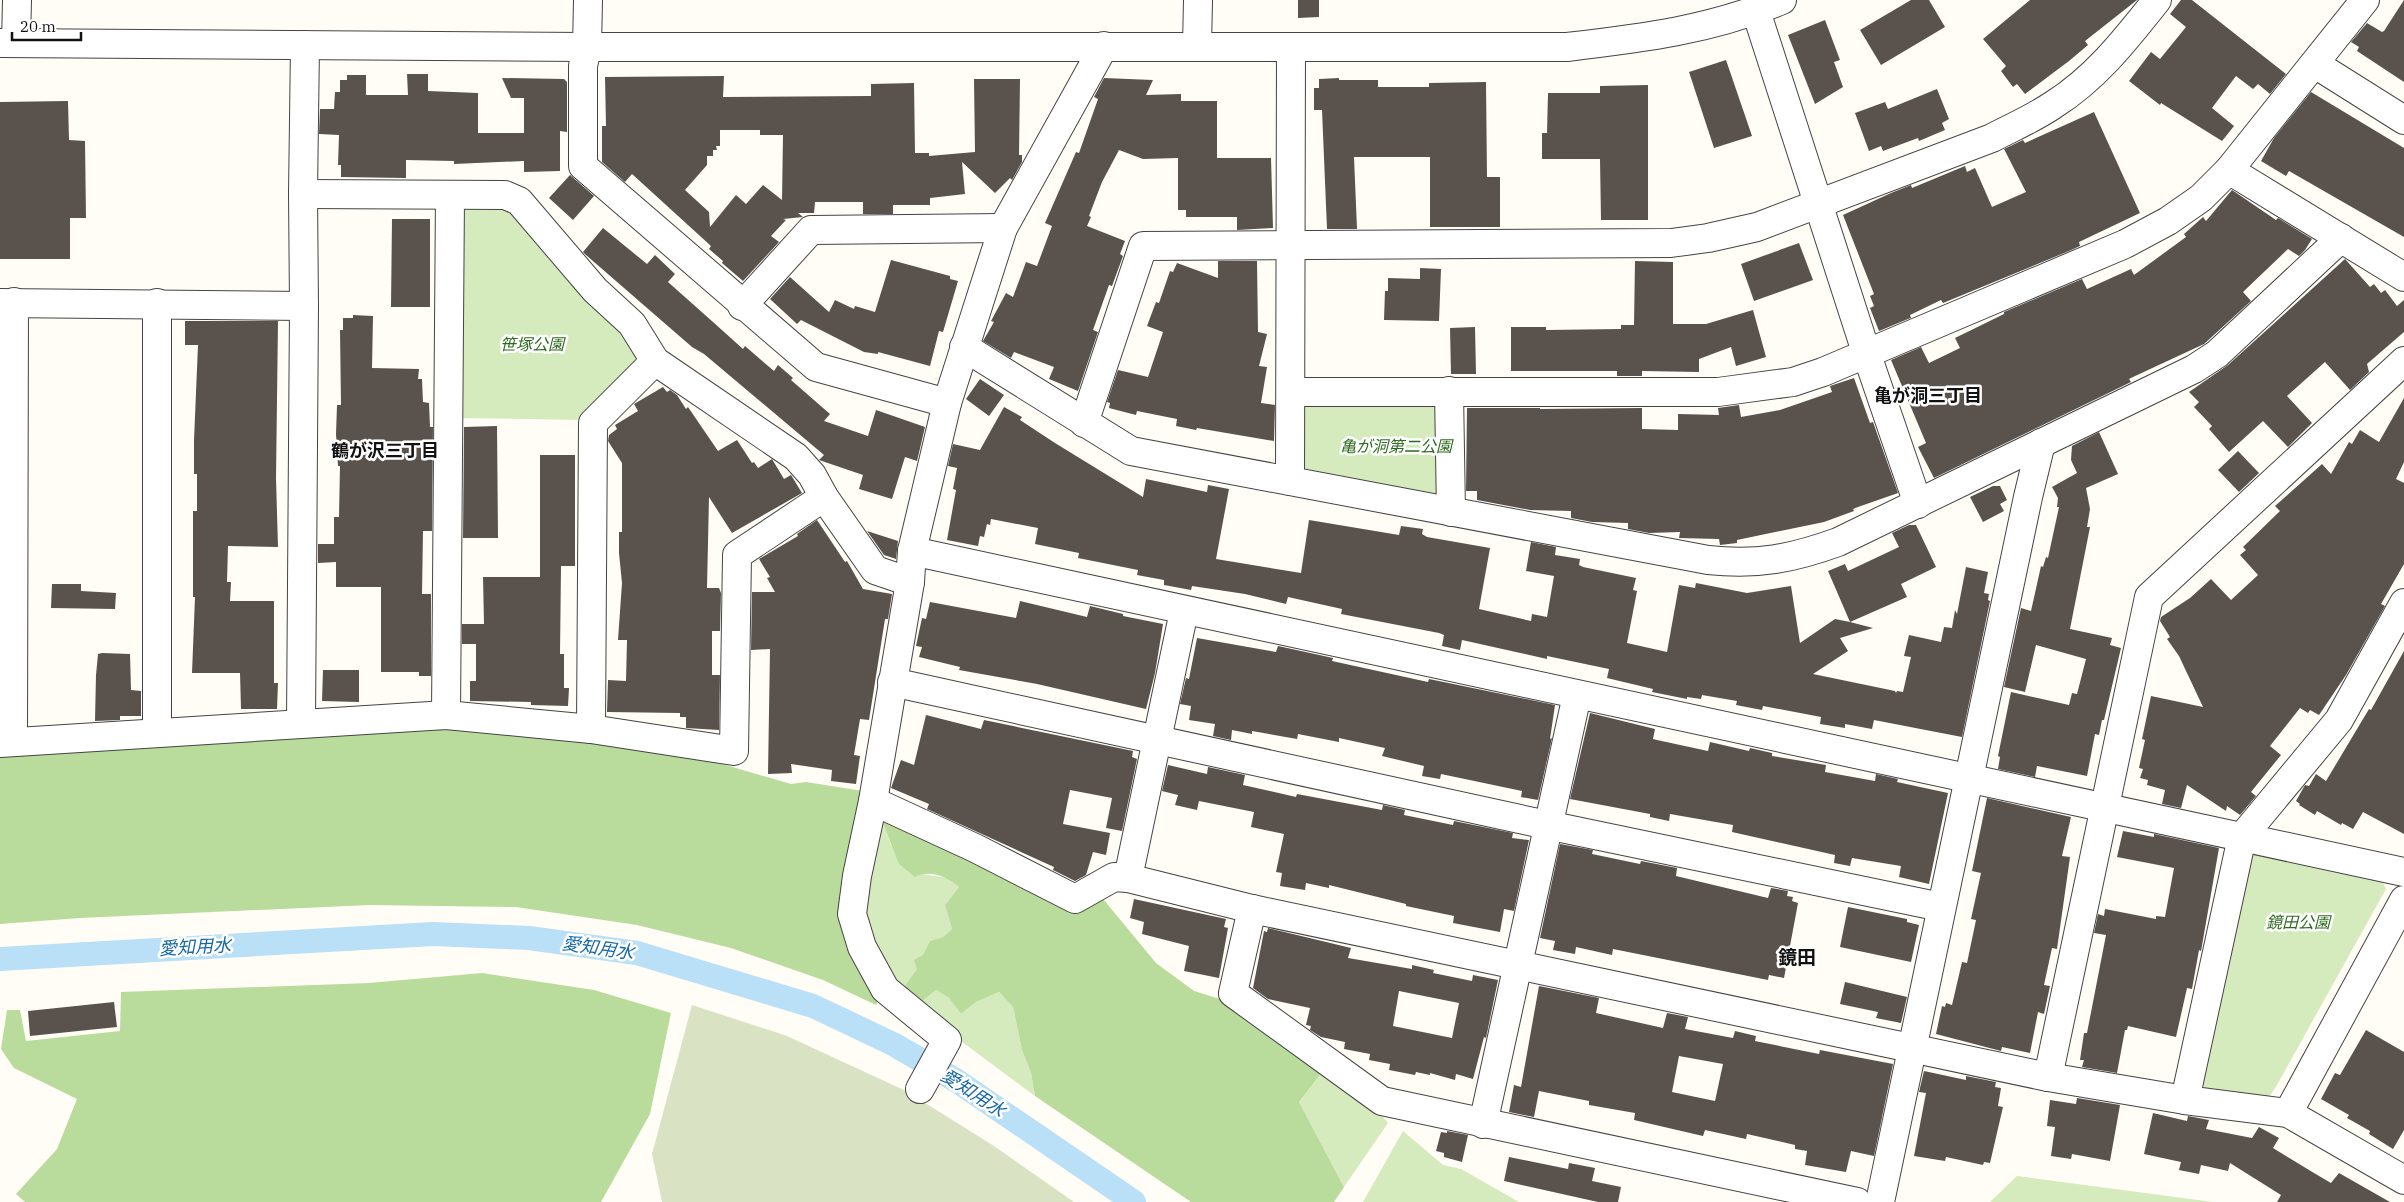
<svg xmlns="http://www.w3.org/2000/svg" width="2404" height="1202" font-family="'IBM Plex Serif','Noto Sans JP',serif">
	<rect width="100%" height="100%" fill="#fffdf5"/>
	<g fill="#d5ebbd">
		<polygon points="505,203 638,350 637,363 583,420 459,418 459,212 469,204"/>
		<polygon points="1310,401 1437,402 1442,492 1434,499 1310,475 1301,464 1302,411"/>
		<polygon points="880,816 891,845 921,874 948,878 959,887 945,905 952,929 943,937 930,941 917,969 900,992 862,923"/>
		<polygon points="2258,852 2381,878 2386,889 2277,1085 2269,1097 2263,1100 2207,1092 2202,1083 2250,856"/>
		<polygon points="936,990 949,998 961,1014 976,1002 999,992 1013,1007 1022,1050 1031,1073 1035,1096 915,1007"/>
		<polygon points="1322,1072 1376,1109 1388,1123 1344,1187 1299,1102"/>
		<polygon points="1403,1131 1443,1165 1461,1169 1519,1202 1363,1202"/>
		<polygon points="2017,1176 2213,1202 1990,1202"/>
	</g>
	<g fill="#b9dc9c">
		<polygon points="390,728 506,729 705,759 791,784 806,782 863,791 849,869 881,996 876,1005 823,980 731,948 637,925 516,907 370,905 80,918 0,924 0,753"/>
		<path d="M880,816L1099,894L1156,963L1194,991L1220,999L1322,1072L1299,1102L1344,1187L1334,1202H1191L1035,1096L1031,1073L1022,1050L1013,1007L999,992L976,1002L961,1014L949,998L936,990L915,1007L900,992L917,969L914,960L923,955L930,941L943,937L952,929L945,905L959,887C948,877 930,869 915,877L899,864Z"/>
		<polygon points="482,973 594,990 671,1013 650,1114 601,1202 25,1202 16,1194 57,1149 77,1099 14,1068 1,1049 7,1010 20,1010 26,1041 120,1031 121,992 369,983"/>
	</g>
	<polygon fill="#d9e3c4" points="692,1005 787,1036 906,1091 994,1146 1074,1202 662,1202 652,1154"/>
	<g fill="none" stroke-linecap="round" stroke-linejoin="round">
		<polyline stroke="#b9e0f7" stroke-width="24" points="0,959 433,934 529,938 637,953 813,1006 893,1044 957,1081 1134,1202"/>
	</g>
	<g fill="#5a524d" fill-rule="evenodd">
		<polygon points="1298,0 1319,0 1319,17 1298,18"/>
		<polygon points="1911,0 1929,0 1945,27 1881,65 1860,30"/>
		<polygon points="2030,0 2137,0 2085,41 2088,45 2069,61 2025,94 2017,84 2013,87 2001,71 2006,66 1983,39"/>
		<polygon points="2181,0 2192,0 2286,74 2270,94 2258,84 2253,89 2236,76 2212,108 2234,126 2222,141 2161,103 2160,105 2129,81 2151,52 2160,59 2186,27 2170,14"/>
		<polygon points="2404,0 2404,82 2357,51 2359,47 2351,42 2367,23 2382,32 2384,31"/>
		<polygon points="1825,20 1840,60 1834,62 1843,87 1815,104 1788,35"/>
		<polygon points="1726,60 1752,136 1714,148 1689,72"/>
		<polygon points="407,74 428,74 428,91 478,93 478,133 524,133 524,98 511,98 502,78 564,79 567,82 567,132 560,131 560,171 524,172 524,161 454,164 454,161 406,160 406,178 341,177 341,165 338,165 339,135 319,134 320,109 334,109 335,92 340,92 340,80 347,80 347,75 366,75 366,95 408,95"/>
		<path d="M724,76L723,97L871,96V84L914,83L915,153H929V156L975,152L974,79H1020L1019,155H1022V162L1012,180L1010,178L995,193L962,162L965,194L930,198V205H893V214H863V202H815L814,213H798L803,217L783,219L786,220L771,236L779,242L743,281L722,263L723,261L709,249L711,246L632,174L625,182L602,162V126H606L605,77ZM720,130H760V135H783L782,200L763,185L746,204L736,195L710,227L709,212L685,190L707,165V156H713V150H717L716,146H720Z"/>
		<polygon points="1104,78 1153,80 1146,95 1181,94 1181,101 1217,101 1217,158 1271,158 1273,228 1237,230 1237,217 1186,217 1186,210 1178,210 1178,158 1143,159 1119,150 1102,182 1089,216 1091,217 1087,226 1125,241 1120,254 1123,256 1112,286 1109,285 1093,330 1098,332 1078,391 1049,379 1054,367 1014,352 1011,358 983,341 994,322 991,321 1006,293 1013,297 1026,262 1037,266 1052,226 1045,223 1076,152 1079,153 1098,99 1094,97"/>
		<polygon points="1339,78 1339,80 1378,80 1378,87 1429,87 1429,83 1486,82 1487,177 1500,177 1500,227 1430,227 1430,157 1354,157 1357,229 1327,229 1322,110 1314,110 1314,88 1319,88 1319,79"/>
		<polygon points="1648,85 1648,220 1601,220 1600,159 1542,159 1542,133 1547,133 1548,93 1600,93 1600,86"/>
		<polygon points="1937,89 1949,119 1942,123 1945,130 1919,141 1918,138 1883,151 1881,146 1869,151 1855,113 1885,102 1888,109"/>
		<polygon points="2311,92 2404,148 2404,237 2289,171 2286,176 2261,161 2274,138"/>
		<polygon points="68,101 69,140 85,141 86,218 70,218 70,259 0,259 0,102"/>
		<polygon points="2094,112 2140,213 2079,242 2080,246 2069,251 1943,303 1941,300 1910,315 1911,318 1908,319 1879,331 1870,308 1874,306 1870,296 1874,294 1843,215 1891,193 1911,185 1912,188 1965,166 1967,172 1975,168 1992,207 2026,192 2004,149 2023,140 2025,143"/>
		<polygon points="570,175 594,196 573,220 549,198"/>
		<polygon points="2232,190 2276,220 2278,218 2312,239 2305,250 2299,256 2288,249 2243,292 2251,301 2204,344 2133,377 2129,379 2131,382 1934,478 1918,447 1926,443 1891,360 1921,347 1929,363 1960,348 1955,338 2004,314 2004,312 2082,279 2087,289 2131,269 2134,275 2186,237 2184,234 2203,217 2206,221"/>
		<polygon points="392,219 430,219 430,307 391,307"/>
		<polygon points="603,228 647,264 655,255 675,274 668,282 713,322 743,349 745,346 774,371 778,365 793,378 791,380 830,414 824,421 868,436 876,410 925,427 917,461 905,457 892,499 859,489 863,475 819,460 824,455 704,354 692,347 586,255 583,252"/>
		<polygon points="1799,243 1813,280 1754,301 1741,264"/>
		<polygon points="2345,259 2370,287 2374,284 2381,293 2385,290 2397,306 2404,300 2404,332 2367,364 2369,372 2350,390 2325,362 2287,396 2312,423 2288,447 2263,421 2229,452 2209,429 2212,426 2194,407 2199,402 2189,392 2228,365"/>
		<polygon points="891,260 950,276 950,279 958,281 943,332 939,331 930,366 878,352 878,354 864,352 801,320 797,324 770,299 790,277 829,312 835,300 854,309 855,306 875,312"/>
		<polygon points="1218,261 1257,261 1258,332 1267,334 1259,366 1267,367 1261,403 1275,405 1274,441 1197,428 1196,430 1176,426 1177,419 1137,411 1136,415 1109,408 1110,403 1107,402 1118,370 1148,377 1163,332 1147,326 1156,302 1159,303 1170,271 1173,272 1177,263 1218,278"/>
		<polygon points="1635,261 1673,262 1673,324 1706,324 1753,310 1766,357 1736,366 1731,347 1699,359 1699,372 1642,371 1642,376 1617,376 1617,371 1511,371 1511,327 1546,327 1546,330 1621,329 1621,325 1634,325"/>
		<polygon points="1420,268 1441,269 1439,321 1384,320 1385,291 1388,291 1388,278 1420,279"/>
		<polygon points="353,315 373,316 372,368 419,369 418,379 422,379 423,402 429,403 430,427 433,427 432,531 423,531 422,594 431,594 431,676 419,676 419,672 381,672 381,587 336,587 336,562 318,563 318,544 334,544 334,517 339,517 340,466 338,466 336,434 337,405 341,405 340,330 343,330 343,318 353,318"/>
		<polygon points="185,321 278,321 276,478 278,547 228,546 227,582 231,582 230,601 274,601 274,683 278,683 277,709 241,709 240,673 192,673 195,597 193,597 193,511 197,511 197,474 194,474 194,440 198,345 185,345"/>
		<polygon points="1475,327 1476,374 1451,374 1450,328"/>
		<polygon points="1854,378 1870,423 1873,422 1898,493 1858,507 1853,509 1854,511 1824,522 1737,540 1737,543 1720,545 1719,539 1679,538 1680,532 1649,533 1628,529 1628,523 1592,522 1571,518 1571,511 1530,510 1477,500 1477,491 1466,491 1467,408 1540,408 1540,409 1642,408 1642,429 1678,430 1678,414 1719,415 1718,408 1739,405 1741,417 1780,410 1832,392 1830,386"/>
		<polygon points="980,379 1004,395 989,416 966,399"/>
		<polygon points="663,387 667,392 670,390 677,395 686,409 688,407 718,451 737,440 752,463 754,462 758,468 772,459 784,479 791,475 802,493 732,533 709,497 707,588 719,588 721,593 720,631 712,631 712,675 720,675 719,730 686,728 686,717 680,717 680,713 607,712 608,680 626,681 627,640 618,640 622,583 619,553 619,532 622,532 622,463 608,441 609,435 617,429 615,425 638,411 634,404"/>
		<polygon points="2404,398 2404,462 2396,479 2404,483 2404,564 2381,604 2385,606 2346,675 2319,715 2310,710 2308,713 2300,708 2270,746 2281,755 2251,792 2256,796 2240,815 2227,806 2226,811 2187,785 2181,808 2162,804 2165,790 2147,785 2148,780 2140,778 2143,769 2139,768 2145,740 2142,739 2151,696 2203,707 2179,656 2167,639 2170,637 2160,621 2161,617 2190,598 2211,579 2231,600 2258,575 2240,555 2246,550 2243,547 2280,511 2275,506 2322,464 2331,474 2349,442 2352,444 2360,430 2379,442"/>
		<polygon points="1004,407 1022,417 1020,420 1055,443 1143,497 1146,479 1207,492 1208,485 1229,489 1216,559 1301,573 1309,520 1399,535 1401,526 1423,529 1422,534 1427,537 1490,548 1479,609 1531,621 1532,614 1547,617 1554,576 1526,571 1531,542 1556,547 1555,555 1580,559 1579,565 1583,567 1636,578 1633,590 1637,591 1627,643 1667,652 1679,585 1695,588 1696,583 1747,593 1791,586 1800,643 1835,619 1850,622 1828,571 1845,564 1848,571 1899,547 1892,533 1909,525 1916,525 1936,567 1901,584 1907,597 1850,622 1873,628 1840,638 1848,651 1813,674 1895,691 1896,693 1897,691 1903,692 1911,657 1904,656 1909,635 1941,642 1944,627 1952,628 1955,610 1957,614 1966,567 1988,572 1984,593 1989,594 1988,600 1990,601 1962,737 1874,720 1872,729 1845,724 1845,728 1820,724 1821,717 1763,706 1762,710 1736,705 1737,701 1702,695 1701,699 1687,697 1687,699 1652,692 1653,689 1607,678 1609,669 1547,656 1547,659 1462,640 1460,650 1442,646 1444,635 1439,633 1341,614 1342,609 1288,597 1286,604 1245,594 1192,586 1191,590 1164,585 1164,580 1137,575 1138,570 1078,558 1079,553 1035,544 1038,528 991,519 990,525 987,524 984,537 980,536 978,546 947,540 956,490 953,489 957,468 948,466 953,444 980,450"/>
		<polygon points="497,426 498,538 463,538 464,427"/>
		<polygon points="2099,432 2118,474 2086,488 2090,509 2087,527 2090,527 2070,629 2112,638 2110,645 2121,648 2104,720 2102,720 2099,735 2095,734 2087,776 2037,766 2035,777 1998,769 2000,757 1998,756 2011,692 2069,705 2072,693 2077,694 2086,659 2036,645 2025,692 2004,687 2021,608 2031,611 2041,566 2043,567 2046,557 2048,558 2059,507 2057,507 2058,498 2052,487 2077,473 2071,460 2072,446"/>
		<polygon points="2238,451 2259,473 2239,492 2218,470"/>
		<polygon points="540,455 575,455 575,566 561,566 560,654 564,654 564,688 569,688 568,706 531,705 531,702 470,701 470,681 476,681 476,644 462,644 462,624 484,624 483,577 540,577"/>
		<polygon points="1993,486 2000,486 2007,500 2000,504 2004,511 1983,522 1970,497"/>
		<polygon points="817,520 845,562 847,561 863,589 892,594 888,619 885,619 869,720 860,719 854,755 860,756 856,784 831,781 832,770 791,764 792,773 768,774 770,649 751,650 752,592 775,592 767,578 770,577 759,559 798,536 797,534"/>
		<polygon points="867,531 898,541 896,559 884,555"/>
		<polygon points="52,584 81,584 81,591 116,593 115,609 51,608"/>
		<polygon points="1020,601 1087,617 1090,606 1123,614 1123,616 1163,624 1155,673 1146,709 1037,684 959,670 960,667 919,657 922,647 916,646 922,618 926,619 930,602 1016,618"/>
		<polygon points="1197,638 1276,652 1278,646 1333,658 1332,661 1428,682 1429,679 1555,705 1550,739 1552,738 1538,800 1521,797 1522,791 1441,774 1440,779 1422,776 1424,766 1382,756 1385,748 1339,738 1339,742 1298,734 1297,739 1252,731 1252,734 1232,730 1231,740 1213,736 1215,724 1189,720 1191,706 1180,704 1186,678 1189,679"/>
		<polygon points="2404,651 2404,834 2363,812 2353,829 2342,823 2341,825 2317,811 2315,815 2299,805 2300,804 2296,801 2305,785 2309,786 2316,774 2326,781 2369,709 2371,710"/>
		<polygon points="102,653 130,654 131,690 141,691 141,716 120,716 120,720 95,721 96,675 98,654"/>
		<polygon points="323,670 359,670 359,702 322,701"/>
		<polygon points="1590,713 1655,729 1653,739 1657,740 1708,751 1710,742 1749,751 1750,748 1772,753 1772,756 1826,765 1825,772 1875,781 1876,774 1898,779 1897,782 1948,793 1929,884 1899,877 1901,866 1852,858 1850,866 1834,863 1835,855 1732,832 1733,825 1670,814 1669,821 1650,817 1650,814 1570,799"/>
		<polygon points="926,715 981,729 984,720 1133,751 1132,757 1137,759 1122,831 1106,828 1112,798 1070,790 1063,824 1110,833 1106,855 1093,852 1086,875 1075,881 1053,870 1054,867 927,809 929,804 891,788 901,760 914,765"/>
		<polygon points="1168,765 1207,774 1208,767 1245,775 1243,785 1296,797 1297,794 1382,810 1383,805 1405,810 1404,815 1453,825 1454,821 1513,833 1512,838 1529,840 1514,911 1504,909 1500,932 1453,923 1454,916 1406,906 1406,904 1329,885 1329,888 1306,883 1305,890 1280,886 1282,873 1276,872 1284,834 1251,827 1254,812 1199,801 1197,810 1175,805 1178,795 1162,791"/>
		<polygon points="1987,798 2071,817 2062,856 2070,857 2057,949 2052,948 2044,985 2050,986 2044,1014 2038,1012 2030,1053 2002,1047 2001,1051 1936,1034 1942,1006 1945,1007 1946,1003 1952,1005 1962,962 1967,963 1976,920 1971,919 1981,873 1972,871"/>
		<polygon points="2123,831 2154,837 2154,834 2219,848 2201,951 2199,950 2192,989 2187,988 2176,1037 2128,1026 2127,1030 2125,1030 2117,1073 2082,1067 2084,1060 2080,1060 2084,1033 2087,1033 2106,935 2094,933 2098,914 2104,916 2105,909 2156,919 2156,916 2165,917 2174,868 2117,857"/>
		<polygon points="1560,844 1593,850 1592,854 1640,864 1641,861 1677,868 1676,876 1768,898 1771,888 1788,891 1787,896 1793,897 1792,901 1798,903 1784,978 1769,975 1768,980 1613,949 1612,955 1576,947 1575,954 1553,950 1555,941 1540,938"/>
		<polygon points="1134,899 1226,919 1224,927 1228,928 1219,978 1184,971 1189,946 1142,934 1144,922 1130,918"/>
		<polygon points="1848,907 1907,919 1907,922 1919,925 1911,962 1840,947"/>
		<path d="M1268,928L1351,948L1348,958L1412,969V965L1434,970L1433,973L1472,981L1473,975L1498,980L1486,1038L1484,1037L1473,1079L1456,1074L1455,1080L1430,1073V1075L1416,1072L1415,1075L1389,1070L1390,1064L1369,1060L1370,1054L1344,1049L1345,1042L1321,1037L1310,1030L1311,1026L1306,1025L1310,1008L1268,999L1253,988L1264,931L1267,932ZM1399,991L1459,1003L1452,1038L1393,1026Z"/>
		<polygon points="1845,982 1907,997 1901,1023 1876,1018 1878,1012 1840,1004"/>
		<path d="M1539,986L1599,998L1596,1013L1663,1028L1667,1013L1688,1017L1685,1029L1733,1038L1735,1031L1756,1036L1755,1041L1819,1054L1820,1050L1893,1064L1874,1156L1851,1151L1846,1172L1805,1165L1807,1151L1795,1149V1145L1747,1134L1746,1139L1705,1130L1703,1136L1634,1120L1635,1113L1589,1105V1101L1539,1091L1534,1117L1509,1112L1514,1085L1521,1087ZM1679,1056L1723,1064L1715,1101L1672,1092Z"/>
		<polygon points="114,1002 117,1027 30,1036 28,1011"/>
		<polygon points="2366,1030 2404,1052 2404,1130 2393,1149 2369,1134 2370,1131 2347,1118 2349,1115 2321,1099 2335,1073 2340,1075"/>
		<polygon points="1924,1071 1966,1080 1966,1076 1996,1082 1995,1087 2001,1088 1998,1106 2003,1107 1990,1163 1984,1162 1983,1165 1946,1157 1945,1161 1914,1156 1926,1093 1919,1092"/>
		<polygon points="2077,1098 2120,1105 2110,1161 2072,1154 2071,1159 2051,1156 2055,1127 2047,1126 2050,1100 2076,1104"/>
		<polygon points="2153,1113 2187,1121 2188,1116 2209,1120 2206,1129 2252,1138 2259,1127 2279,1138 2273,1148 2314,1173 2331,1183 2339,1173 2390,1202 2277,1202 2281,1195 2230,1163 2228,1171 2201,1165 2199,1174 2179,1170 2181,1162 2144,1154"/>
		<polygon points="1447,1131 1468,1135 1462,1162 1444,1157 1444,1153 1436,1151 1441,1132 1447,1133"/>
		<polygon points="1509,1157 1568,1169 1569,1163 1595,1168 1592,1181 1621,1187 1618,1202 1598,1202 1504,1181"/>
	</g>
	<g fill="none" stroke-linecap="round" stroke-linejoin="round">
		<g stroke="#444" stroke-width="30">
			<g id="minor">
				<polyline points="588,0 587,47 583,66 583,166 816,367 947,403"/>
				<polyline points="1756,11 1867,355 1918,504"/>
				<path d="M0,43L587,47H1567C1644,38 1710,30 1782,0"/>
				<polyline points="16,43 17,0"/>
				<polyline points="1197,46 1198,0"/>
				<polyline points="2315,64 2404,120"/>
				<polyline points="2229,170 2404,277"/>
				<polyline points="303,194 505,195 519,201 595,290 632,324 655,361 796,457 812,475 824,497 875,570 910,582"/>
				<polyline points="0,303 304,306"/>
				<polyline points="742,306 811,230 1003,228"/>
				<path d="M964,347L1131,451L1708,560C1758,565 1791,559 1838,542L2194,369L2217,354L2341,238"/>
				<polyline points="1449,391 1451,512"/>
				<polyline points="1291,392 1718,392 1793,382 1823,372 2125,244 2168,221 2201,198 2229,170 2365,0"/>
				<path d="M1084,423L1143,246L1671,243L1708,238L1757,227L1992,138C2013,127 2034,118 2053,105C2096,78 2126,39 2157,0"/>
				<polyline points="1290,481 1291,47"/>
				<polyline points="912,551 2404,872"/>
				<polyline points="1184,611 1128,878 1252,909 2048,1077 2185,1100 2288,1113 2404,1180"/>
				<polyline points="892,682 1547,825 1941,907"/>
				<polyline points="446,715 450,195"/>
				<polyline points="301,723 304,306 303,194 305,45"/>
				<polyline points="591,729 593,423 655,361"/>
				<polyline points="157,732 157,303"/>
				<polyline points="13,742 14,302"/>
				<polyline points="0,743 446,715 591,729 734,751 737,555 824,497"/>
				<polyline points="873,801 975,848 1075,899 1114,877 1128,878"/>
				<polyline points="1252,909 1233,993 1382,1101 1857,1202"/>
				<polyline points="2048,1077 2149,597 2404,361"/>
				<polyline points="920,1089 947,1040 885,989 862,947 852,914 857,876 873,801 910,582 912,551 947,403 1003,228 1104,46"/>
				<polyline points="2185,1100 2242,837 2339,720 2404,603"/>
				<polyline points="2288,1113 2404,900"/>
				<polyline points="1483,1124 1577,695"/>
				<polyline points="1880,1202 2028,497 2041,443"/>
			</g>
		</g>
		<use href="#minor" stroke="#fff" stroke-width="28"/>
	</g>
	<g text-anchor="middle" stroke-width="5" stroke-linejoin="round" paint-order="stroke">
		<g font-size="16" font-style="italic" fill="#2f6b1f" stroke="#fff">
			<text x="532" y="350">笹塚公園</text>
			<text x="1396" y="452">亀が洞第二公園</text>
			<text x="2298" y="928">鏡田公園</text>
		</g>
		<g font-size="18" font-weight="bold" fill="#111" stroke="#fff">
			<text x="1928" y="402">亀が洞三丁目</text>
			<text x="385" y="457">鶴が沢三丁目</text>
		</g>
		<g font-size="18" font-style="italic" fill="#1768a6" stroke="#fff">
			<text transform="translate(195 947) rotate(-3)" y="6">愛知用水</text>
			<text transform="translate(598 948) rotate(8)" y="6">愛知用水</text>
			<text transform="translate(973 1093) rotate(33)" y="6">愛知用水</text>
		</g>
		<g font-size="19" font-weight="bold" fill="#111" stroke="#fff">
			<text x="1797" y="964">鏡田</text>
		</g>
	</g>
	<path d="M12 32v8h69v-8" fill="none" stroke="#111111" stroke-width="2.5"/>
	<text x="20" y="32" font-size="15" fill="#111111" stroke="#ffffff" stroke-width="4" paint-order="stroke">20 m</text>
</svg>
